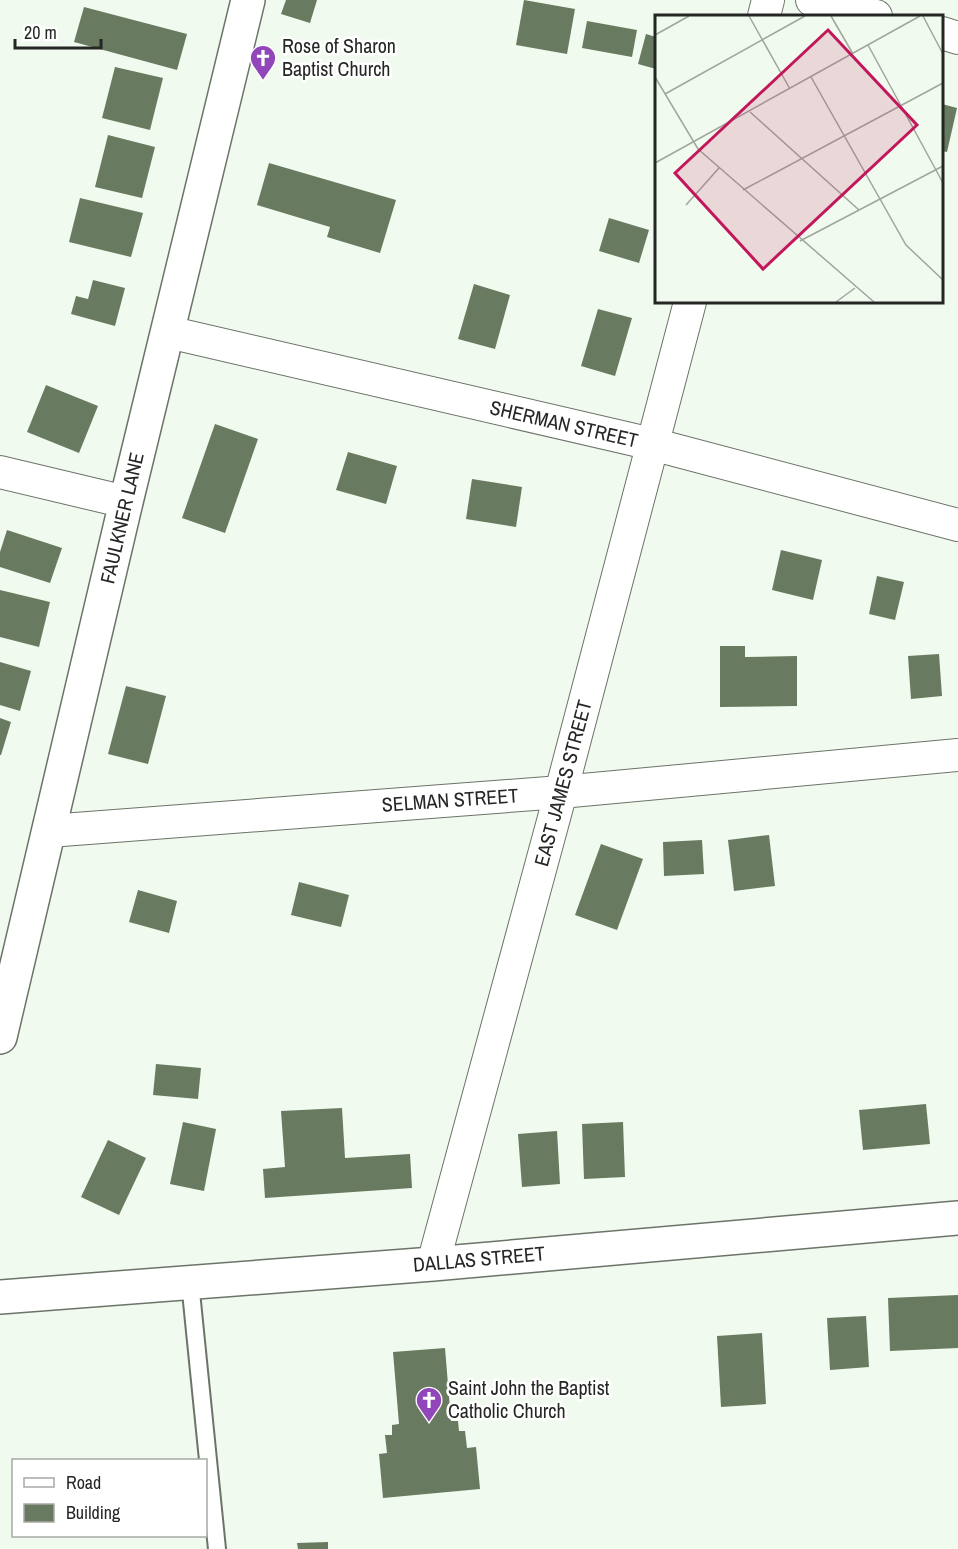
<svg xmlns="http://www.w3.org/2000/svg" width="958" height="1549" font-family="'Archivo Narrow',sans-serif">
	<rect width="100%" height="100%" fill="#f1faee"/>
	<g fill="#687a60">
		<polygon points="286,0 317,0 310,23 281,14"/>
		<polygon points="524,0 575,9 567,54 516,45"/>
		<polygon points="84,7 187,34 177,70 74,42"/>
		<polygon points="587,21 637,30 632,57 582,48"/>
		<polygon points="646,34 656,37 656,69 638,64"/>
		<polygon points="115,67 163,78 150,130 102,118"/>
		<polygon points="942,104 957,108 947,152 942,151"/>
		<polygon points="108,135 155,147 142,198 95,187"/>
		<polygon points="269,163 396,200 380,253 327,237 330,227 257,205"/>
		<polygon points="80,198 143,213 131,257 69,242"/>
		<polygon points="609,218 649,230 639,263 599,251"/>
		<polygon points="93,280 125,288 115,326 71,314 76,296 88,299"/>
		<polygon points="474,284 510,295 495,349 458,339"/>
		<polygon points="598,309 632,318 615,376 581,366"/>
		<polygon points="46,385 98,406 79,453 27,432"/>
		<polygon points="215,424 258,439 225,533 182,518"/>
		<polygon points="348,452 397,466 386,504 336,490"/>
		<polygon points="472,479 522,487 516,527 466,519"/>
		<polygon points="7,530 62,548 50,583 0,567 0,552"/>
		<polygon points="781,550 822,560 813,600 772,590"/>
		<polygon points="877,576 904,582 895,620 869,614"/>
		<polygon points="0,590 50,602 39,647 0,637"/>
		<polygon points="720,646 745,646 745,657 797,656 797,706 720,707"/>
		<polygon points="939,654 942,696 911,699 908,656"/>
		<polygon points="0,662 31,671 20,711 0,705"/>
		<polygon points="126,686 166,696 148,764 108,754"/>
		<polygon points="0,718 11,722 1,755 0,755"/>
		<polygon points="769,835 775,886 734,891 728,840"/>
		<polygon points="702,840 704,874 664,876 663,842"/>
		<polygon points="601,844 643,859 617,930 575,915"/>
		<polygon points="299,882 349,895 341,927 291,915"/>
		<polygon points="138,890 177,901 169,933 129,922"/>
		<polygon points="156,1064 201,1068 198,1099 153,1095"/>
		<polygon points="926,1104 930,1144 863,1150 859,1110"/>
		<polygon points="342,1108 345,1158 410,1154 412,1188 265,1198 263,1169 285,1167 281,1111"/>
		<polygon points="183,1122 216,1129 204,1191 170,1184"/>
		<polygon points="623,1122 625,1177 584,1179 582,1124"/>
		<polygon points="557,1131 560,1184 522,1187 518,1134"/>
		<polygon points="108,1140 146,1158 119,1215 81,1197"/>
		<polygon points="958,1295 958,1348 890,1351 888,1298"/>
		<polygon points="866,1316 869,1367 830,1370 827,1318"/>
		<polygon points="762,1333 766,1404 721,1407 717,1336"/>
		<polygon points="445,1348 451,1421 458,1421 459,1431 465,1431 467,1448 476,1447 480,1489 383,1498 379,1454 387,1453 385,1435 392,1435 392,1425 399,1424 393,1352"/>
		<polygon points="328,1542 328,1549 298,1549 297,1543"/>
	</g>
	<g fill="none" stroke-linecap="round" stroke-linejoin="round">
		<g stroke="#6c7369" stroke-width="20">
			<polyline id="service" points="190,1282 217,1549"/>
		</g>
		<g stroke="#6c7369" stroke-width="34">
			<g id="minor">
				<polyline points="812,0 876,16"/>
				<polyline points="764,16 768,0"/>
				<polyline points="942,33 958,38"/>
				<polyline points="168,332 652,444 958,525"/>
				<polyline points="0,472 126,502"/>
				<polyline points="49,831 561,792 958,755"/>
				<polyline points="433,1264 561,792 690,302"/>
			</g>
		</g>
		<g stroke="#6c7369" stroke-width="36">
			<g id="tertiary">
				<polyline points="0,1037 126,502 248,0"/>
				<polyline points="0,1297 433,1264 958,1218"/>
			</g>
		</g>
		<use href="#service" stroke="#fff" stroke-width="16"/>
		<use href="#minor" stroke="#fff" stroke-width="32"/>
		<use href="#tertiary" stroke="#fff" stroke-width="33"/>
	</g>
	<defs>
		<g id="church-pin" transform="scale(1.35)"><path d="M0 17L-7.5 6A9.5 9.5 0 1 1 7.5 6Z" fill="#9147ba" stroke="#fff"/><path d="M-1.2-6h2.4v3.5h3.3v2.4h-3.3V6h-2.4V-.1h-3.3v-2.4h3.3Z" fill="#fff"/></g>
	</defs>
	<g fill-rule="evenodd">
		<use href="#church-pin" x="263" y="58"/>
		<use href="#church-pin" x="429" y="1400"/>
	</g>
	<g text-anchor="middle" stroke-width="5" stroke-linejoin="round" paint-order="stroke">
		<g font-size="20" fill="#242723" stroke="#fff" text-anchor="start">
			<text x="282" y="53">Rose of Sharon<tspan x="282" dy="23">Baptist Church</tspan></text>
			<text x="448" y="1395">Saint John the Baptist<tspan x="448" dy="23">Catholic Church</tspan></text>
		</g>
		<g font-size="20" fill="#242723" stroke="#fff">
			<text transform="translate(564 424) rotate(13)" y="7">SHERMAN STREET</text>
			<text transform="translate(122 518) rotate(-77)" y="7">FAULKNER LANE</text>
			<text transform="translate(563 783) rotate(-75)" y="7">EAST JAMES STREET</text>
			<text transform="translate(450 800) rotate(-4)" y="7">SELMAN STREET</text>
			<text transform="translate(479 1259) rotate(-5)" y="7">DALLAS STREET</text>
		</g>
	</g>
	<g transform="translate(655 15)">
		<rect width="288" height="288" fill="#f1faee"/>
		<path fill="none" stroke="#9fa69d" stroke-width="1.5" d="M94,1L135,74M176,1L198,39M268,1L288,39M0,20L34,1M213,30L288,168M0,62L43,134L219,287M156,62L251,230L288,265M10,79L150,1M95,97L204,195M0,148L265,1M88,175L288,68M31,190L64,153M145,226L288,151M181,287L200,273"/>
		<path fill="#c2185b" fill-opacity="0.15" stroke="#c2185b" stroke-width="3" d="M173,15L262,110L108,254L20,158Z"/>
		<rect width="288" height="288" fill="none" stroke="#242723" stroke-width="3"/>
	</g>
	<rect x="12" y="1459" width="195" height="78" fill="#ffffff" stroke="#a7a9a7" stroke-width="1.5"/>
	<rect x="24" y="1478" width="30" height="9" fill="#ffffff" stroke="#a7a9a7" stroke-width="1.5"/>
	<text x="66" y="1489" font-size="18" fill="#242723">Road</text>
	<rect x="24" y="1504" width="30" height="18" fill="#687a60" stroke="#a7a9a7" stroke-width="1.5"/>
	<text x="66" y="1519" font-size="18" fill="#242723">Building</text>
	<path d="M15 39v9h86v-9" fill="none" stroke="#242723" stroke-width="3"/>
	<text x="24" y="39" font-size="18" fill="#242723" stroke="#ffffff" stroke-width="4.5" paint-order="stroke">20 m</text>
</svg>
